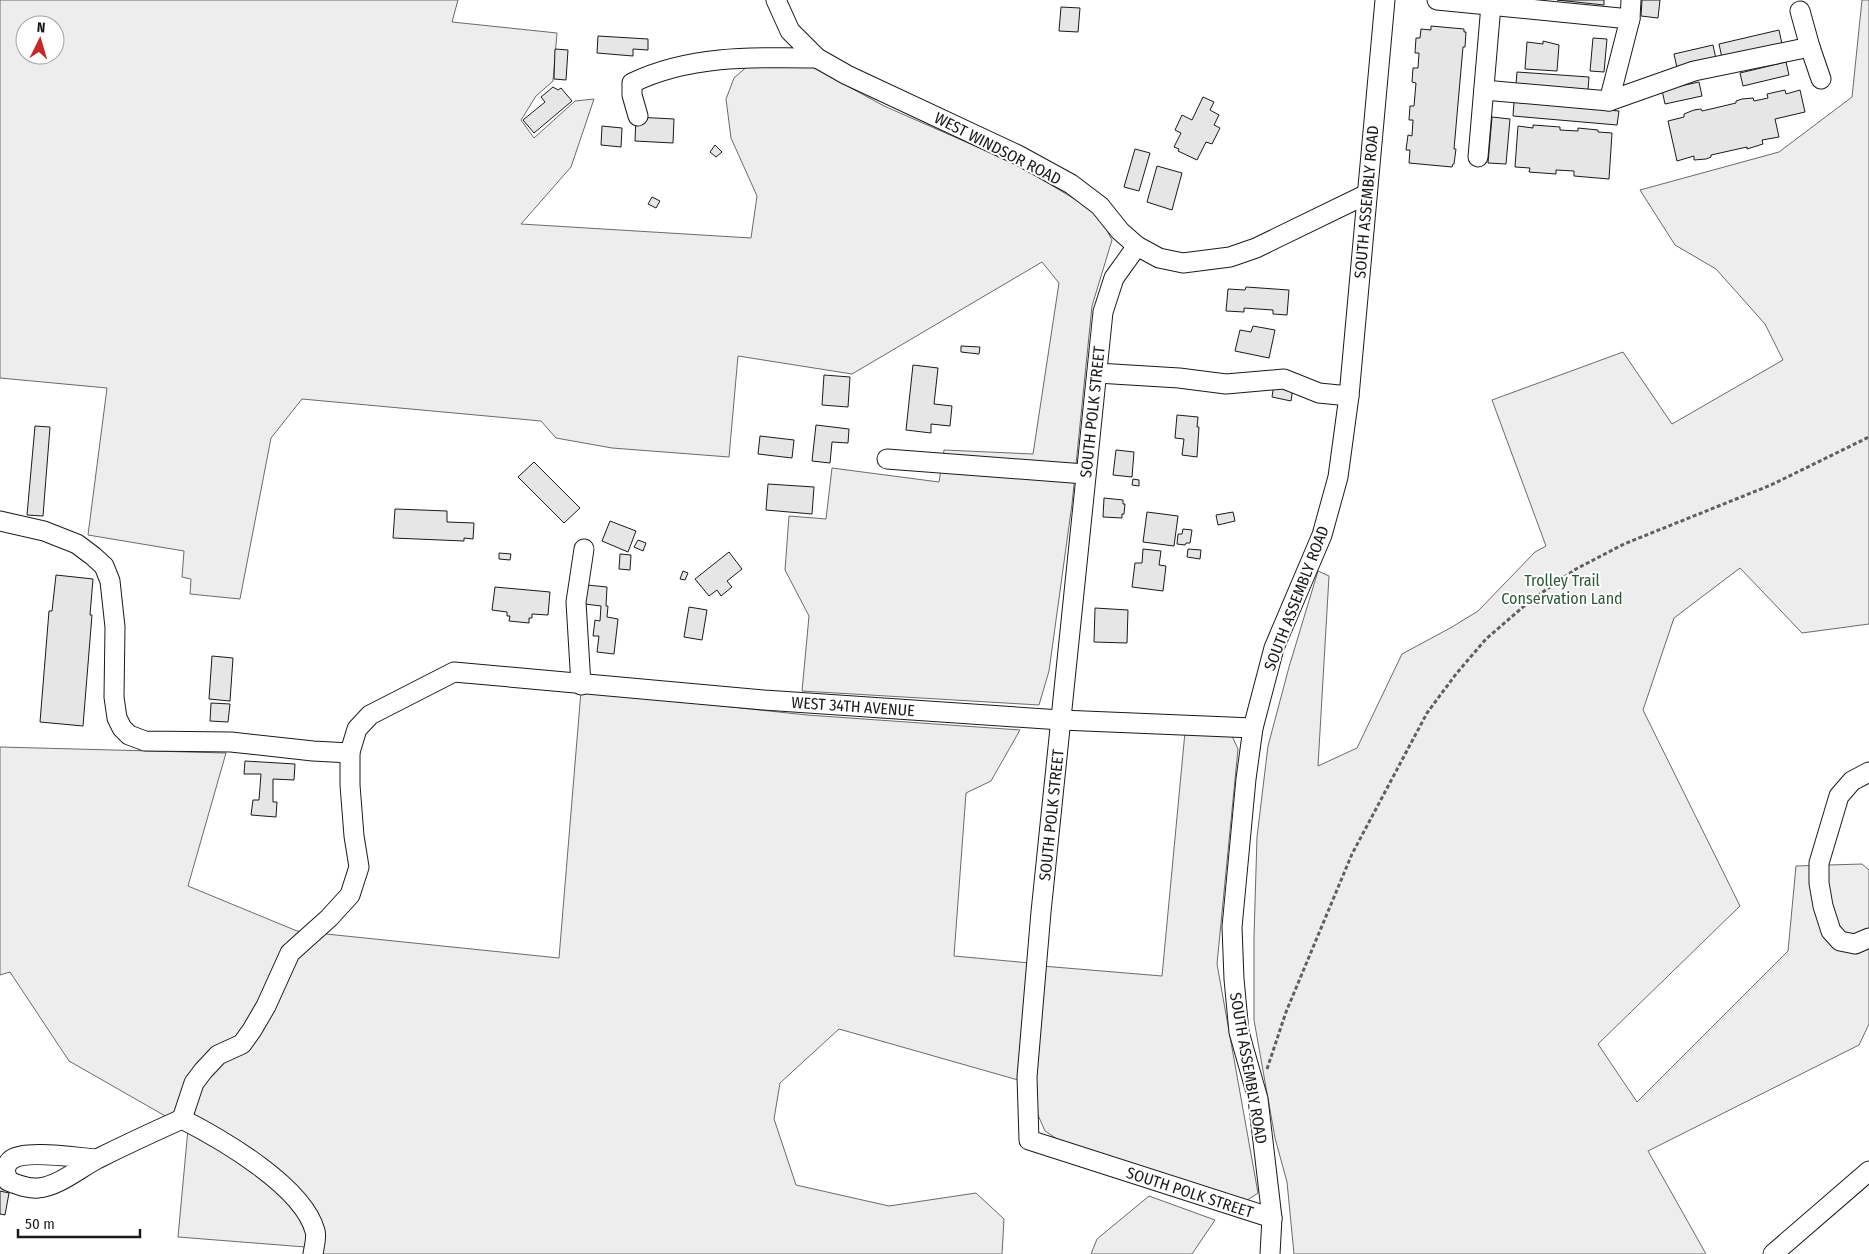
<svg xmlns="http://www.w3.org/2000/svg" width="1869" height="1254" font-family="'Fira Sans Condensed',sans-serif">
	<rect width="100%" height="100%" fill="#fff"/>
	<g fill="#ededed" stroke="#6a6a6a" fill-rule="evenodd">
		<path d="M0,0H458L452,22L557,33L553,81L536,96L521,120L534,138L575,101L594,99L571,167L521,224L751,238L757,196L731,138L726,99L734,78L751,63L809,65L884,106L1014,163L1083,204L1100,218L1112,240L1092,306L1072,504L1049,671L1039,705L802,691L809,616L785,570L789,516L826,519L832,468L939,482L944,450L1033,454L1059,283L1042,262L852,374L738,356L729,457L612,448L556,438L541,421L302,399L271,438L240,599L190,594L191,579L182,577L184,551L88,535L107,388L0,378ZM25,25H55V55H25Z"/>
		<polygon points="1862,0 1869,0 1869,624 1802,633 1740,568 1674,618 1643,710 1740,906 1598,1044 1637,1102 1788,951 1796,866 1862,864 1869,870 1869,1024 1859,1045 1648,1151 1706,1254 1294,1254 1287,1182 1275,1138 1254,1020 1254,936 1257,837 1268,746 1289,667 1318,571 1329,576 1318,766 1357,748 1402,654 1452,627 1478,611 1535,552 1546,546 1492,400 1623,352 1672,424 1783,360 1765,324 1716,269 1675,245 1640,190 1779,152 1852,97"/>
		<polygon points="581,691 807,715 1020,730 991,781 966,793 954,956 1030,963 1018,1080 839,1029 780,1083 774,1119 796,1185 889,1206 976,1193 1004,1219 1002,1254 317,1254 318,1248 178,1237 188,1129 69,1061 10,972 0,975 0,747 226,753 188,886 297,931 559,958"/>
		<polygon points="1185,732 1232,736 1238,749 1217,964 1258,1193 1246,1201 1060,1141 1045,1131 1034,1106 1042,966 1162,976"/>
		<polygon points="1149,1196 1215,1220 1192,1254 1091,1254 1097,1239"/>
	</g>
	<g fill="#e6e6e6" stroke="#1a1a1a">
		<polygon points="1557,0 1604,0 1604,5"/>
		<polygon points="1642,0 1660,0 1658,18 1641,16"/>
		<polygon points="1061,7 1080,8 1078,32 1059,31"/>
		<polygon points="1431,26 1464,29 1464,32 1466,32 1465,47 1463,47 1454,149 1456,149 1454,164 1453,164 1452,167 1409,163 1410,150 1406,150 1408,135 1412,136 1413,120 1409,120 1410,106 1414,106 1416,83 1412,82 1413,68 1418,68 1419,53 1415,53 1416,38 1420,38 1421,29 1431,30"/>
		<polygon points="1779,30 1782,44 1722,58 1719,44"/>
		<polygon points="598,36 648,39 648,50 633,49 633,56 597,53"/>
		<polygon points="1593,38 1607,39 1604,72 1590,71"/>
		<polygon points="1543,41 1559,45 1557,71 1525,69 1527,42 1543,44"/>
		<polygon points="1713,45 1716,59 1677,68 1674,54"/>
		<polygon points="555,49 568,50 566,80 554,79"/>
		<polygon points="1786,62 1789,75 1743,86 1740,73"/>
		<polygon points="1517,72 1589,77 1588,90 1516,84"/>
		<polygon points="1699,82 1702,96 1665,104 1662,90"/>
		<polygon points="553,87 558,90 561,88 572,101 534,133 523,120 545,102 541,97"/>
		<polygon points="1785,90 1786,94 1800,90 1805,112 1775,119 1779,137 1762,140 1763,144 1747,149 1747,147 1711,155 1711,157 1706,159 1694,160 1694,156 1677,161 1668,121 1684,117 1684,114 1694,110 1701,109 1702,111 1715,108 1736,103 1736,101 1742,99 1753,98 1754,101 1768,98 1767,94"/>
		<polygon points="1203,97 1214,102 1210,110 1219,115 1214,125 1220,128 1212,144 1206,142 1197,160 1178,151 1179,149 1174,147 1181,133 1175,130 1182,115 1192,120"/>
		<polygon points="1514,102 1619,111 1617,125 1513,116"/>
		<polygon points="636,117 674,119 673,143 635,141"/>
		<polygon points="1492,117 1510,119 1506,164 1488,163"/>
		<polygon points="1533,125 1560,127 1560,130 1578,131 1578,128 1598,130 1598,132 1612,133 1609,179 1574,176 1574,171 1556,170 1556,174 1529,172 1530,168 1515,167 1518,126 1533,128"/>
		<polygon points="602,126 622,128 621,147 601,145"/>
		<polygon points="715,145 722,152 716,157 710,152"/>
		<polygon points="1135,149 1150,153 1139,191 1124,187"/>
		<polygon points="1157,166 1182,173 1172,210 1147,202"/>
		<polygon points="652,197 660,201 656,208 648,204"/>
		<polygon points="1246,287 1289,290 1287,315 1273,314 1273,310 1244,308 1244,312 1226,311 1228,289 1245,290"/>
		<polygon points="1253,326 1275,330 1269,358 1235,351 1240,330 1251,332"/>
		<polygon points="961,346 980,347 979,354 961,352"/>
		<polygon points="913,365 938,368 934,404 952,406 950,426 931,424 931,433 906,430"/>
		<polygon points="824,375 850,377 848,407 822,405"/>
		<polygon points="1274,384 1293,387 1291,401 1272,397"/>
		<polygon points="1177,415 1198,417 1197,427 1199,427 1197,457 1182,455 1184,439 1175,438"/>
		<polygon points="816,425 849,429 848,443 832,442 830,463 812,461"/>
		<polygon points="35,426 50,427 43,516 27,515"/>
		<polygon points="760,436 794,440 792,458 758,454"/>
		<polygon points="1116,450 1134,452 1132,477 1113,475"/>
		<polygon points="534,462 580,508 564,523 518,477"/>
		<polygon points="1133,479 1139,480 1139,486 1132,485"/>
		<polygon points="768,484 814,487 812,514 766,510"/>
		<polygon points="1104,498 1123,500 1123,504 1125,504 1124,514 1122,514 1122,518 1103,517"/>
		<polygon points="395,509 447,511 447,522 474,523 473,539 464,538 464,541 393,538"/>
		<polygon points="1147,512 1178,516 1174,546 1143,542"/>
		<polygon points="1233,512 1235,521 1218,525 1216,515"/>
		<polygon points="610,521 636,531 628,552 602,541"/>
		<polygon points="1183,529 1192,530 1190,543 1186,543 1185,545 1177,544 1178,534 1182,534"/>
		<polygon points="638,540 646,543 643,551 634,547"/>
		<polygon points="1143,549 1161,551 1159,565 1166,566 1163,591 1132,587 1135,563 1142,563"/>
		<polygon points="1188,549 1201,550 1200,559 1187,557"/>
		<polygon points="729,552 742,569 727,581 732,587 721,596 717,590 709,596 695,579"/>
		<polygon points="499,553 511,554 510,560 499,559"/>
		<polygon points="620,554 631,555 630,570 619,569"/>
		<polygon points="683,571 688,573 685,580 680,579"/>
		<polygon points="56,575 93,579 90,615 92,615 83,726 40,722 49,611 52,611"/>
		<polygon points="587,585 607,587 606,606 608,606 607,617 618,619 614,654 597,652 599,636 593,636 595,620 600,621 601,606 585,604"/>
		<polygon points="495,587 550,592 548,615 532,614 532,618 529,618 529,623 509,621 510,616 507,616 507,612 492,610"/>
		<polygon points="689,607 707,610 702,640 684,637"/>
		<polygon points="1095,608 1128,610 1127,643 1094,642"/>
		<polygon points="212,656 233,658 230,701 209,699"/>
		<polygon points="211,703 230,704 228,722 210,721"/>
		<polygon points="245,761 295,764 294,780 273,779 273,802 277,802 276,817 251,815 253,800 259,800 261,774 244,774"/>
		<polygon points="0,1191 9,1193 5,1215 0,1214"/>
	</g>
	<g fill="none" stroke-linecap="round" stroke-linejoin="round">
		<g stroke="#1a1a1a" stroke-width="21">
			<g id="minor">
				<polyline points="776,0 790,31 817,58 847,75 1018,155 1071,184 1100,206 1120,231 1137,246 1159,258 1183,263 1230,257 1256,248 1367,194"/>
				<polyline points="1437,0 1630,19 1631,0"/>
				<polyline points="1800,11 1810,47"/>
				<polyline points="1484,90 1609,101 1694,71 1810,47 1821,79"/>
				<polyline points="1609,101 1630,19"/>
				<path d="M638,116L632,95V83C689,55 755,57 817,58"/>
				<polyline points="1478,157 1491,5"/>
				<polyline points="1137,246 1114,278 1103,312 1041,912 1027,1077 1029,1140 1272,1218"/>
				<polyline points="1097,373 1179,378 1226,384 1284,379 1319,393 1349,396"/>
				<polyline points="887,459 1085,474"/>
				<polyline points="0,521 44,531 77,544 93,556 104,566 110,581 115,627 114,697 117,718 122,728 129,735 145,741 231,742 313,751 350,753"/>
				<polyline points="581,685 576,602 584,549"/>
				<polyline points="1869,772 1852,781 1839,796 1819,863 1819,883 1823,906 1831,931 1840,941 1855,944 1869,938"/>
				<polyline points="182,1119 194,1083 203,1071 218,1055 242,1044 252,1030 266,1006 290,953 329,918 350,895 359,867 354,836 350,785 350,752 357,729 370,715 454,672 764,700 1061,720 1253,728"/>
				<path d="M97,1159C79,1158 24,1149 11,1160C8,1162 6,1167 5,1170L8,1181C18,1185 28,1189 38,1188C57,1187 80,1168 97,1159C125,1145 153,1132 182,1119C221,1139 303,1186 315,1231C317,1238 314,1247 313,1254"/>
				<polyline points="1270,1254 1272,1218 1258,1099 1239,1032 1234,979 1232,927 1246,779 1253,728 1274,648 1322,535 1338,477 1349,396 1385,0"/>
				<polyline points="1773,1254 1869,1171"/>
			</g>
		</g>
		<polyline stroke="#5f5f5f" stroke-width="3" stroke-dasharray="4 2.5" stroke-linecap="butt" points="1267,1069 1286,1012 1352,854 1427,713 1456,674 1486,639 1530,601 1576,569 1624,544 1771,485 1869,437"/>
		<use href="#minor" stroke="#fff" stroke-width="19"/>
	</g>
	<g text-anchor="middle" stroke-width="4" stroke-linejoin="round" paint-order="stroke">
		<g font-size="16" fill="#1a1a1a" stroke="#fff">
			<text transform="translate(998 148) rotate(27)" y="6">WEST WINDSOR ROAD</text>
			<text transform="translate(1366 202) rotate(-85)" y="6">SOUTH ASSEMBLY ROAD</text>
			<text transform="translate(1092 412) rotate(-84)" y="6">SOUTH POLK STREET</text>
			<text transform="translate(1296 598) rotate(-69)" y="6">SOUTH ASSEMBLY ROAD</text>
			<text transform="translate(853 706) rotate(4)" y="6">WEST 34TH AVENUE</text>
			<text transform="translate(1051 815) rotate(-84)" y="6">SOUTH POLK STREET</text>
			<text transform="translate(1249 1068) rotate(80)" y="6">SOUTH ASSEMBLY ROAD</text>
			<text transform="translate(1190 1192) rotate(18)" y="6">SOUTH POLK STREET</text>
		</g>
		<g font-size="16" fill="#2b5a34" stroke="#fff">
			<text x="1562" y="586">Trolley Trail<tspan x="1562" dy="18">Conservation Land</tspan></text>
		</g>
	</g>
	<g transform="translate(40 40) rotate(5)"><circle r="24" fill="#ffffff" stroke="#a3a3a3"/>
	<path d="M0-4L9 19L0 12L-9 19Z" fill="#c62828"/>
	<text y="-8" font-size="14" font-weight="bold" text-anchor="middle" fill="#1a1a1a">N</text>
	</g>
	<path d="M18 1229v8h122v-8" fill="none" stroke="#1a1a1a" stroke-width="2.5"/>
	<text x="25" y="1229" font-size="15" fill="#1a1a1a" stroke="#ffffff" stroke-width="4" paint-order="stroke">50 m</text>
</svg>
